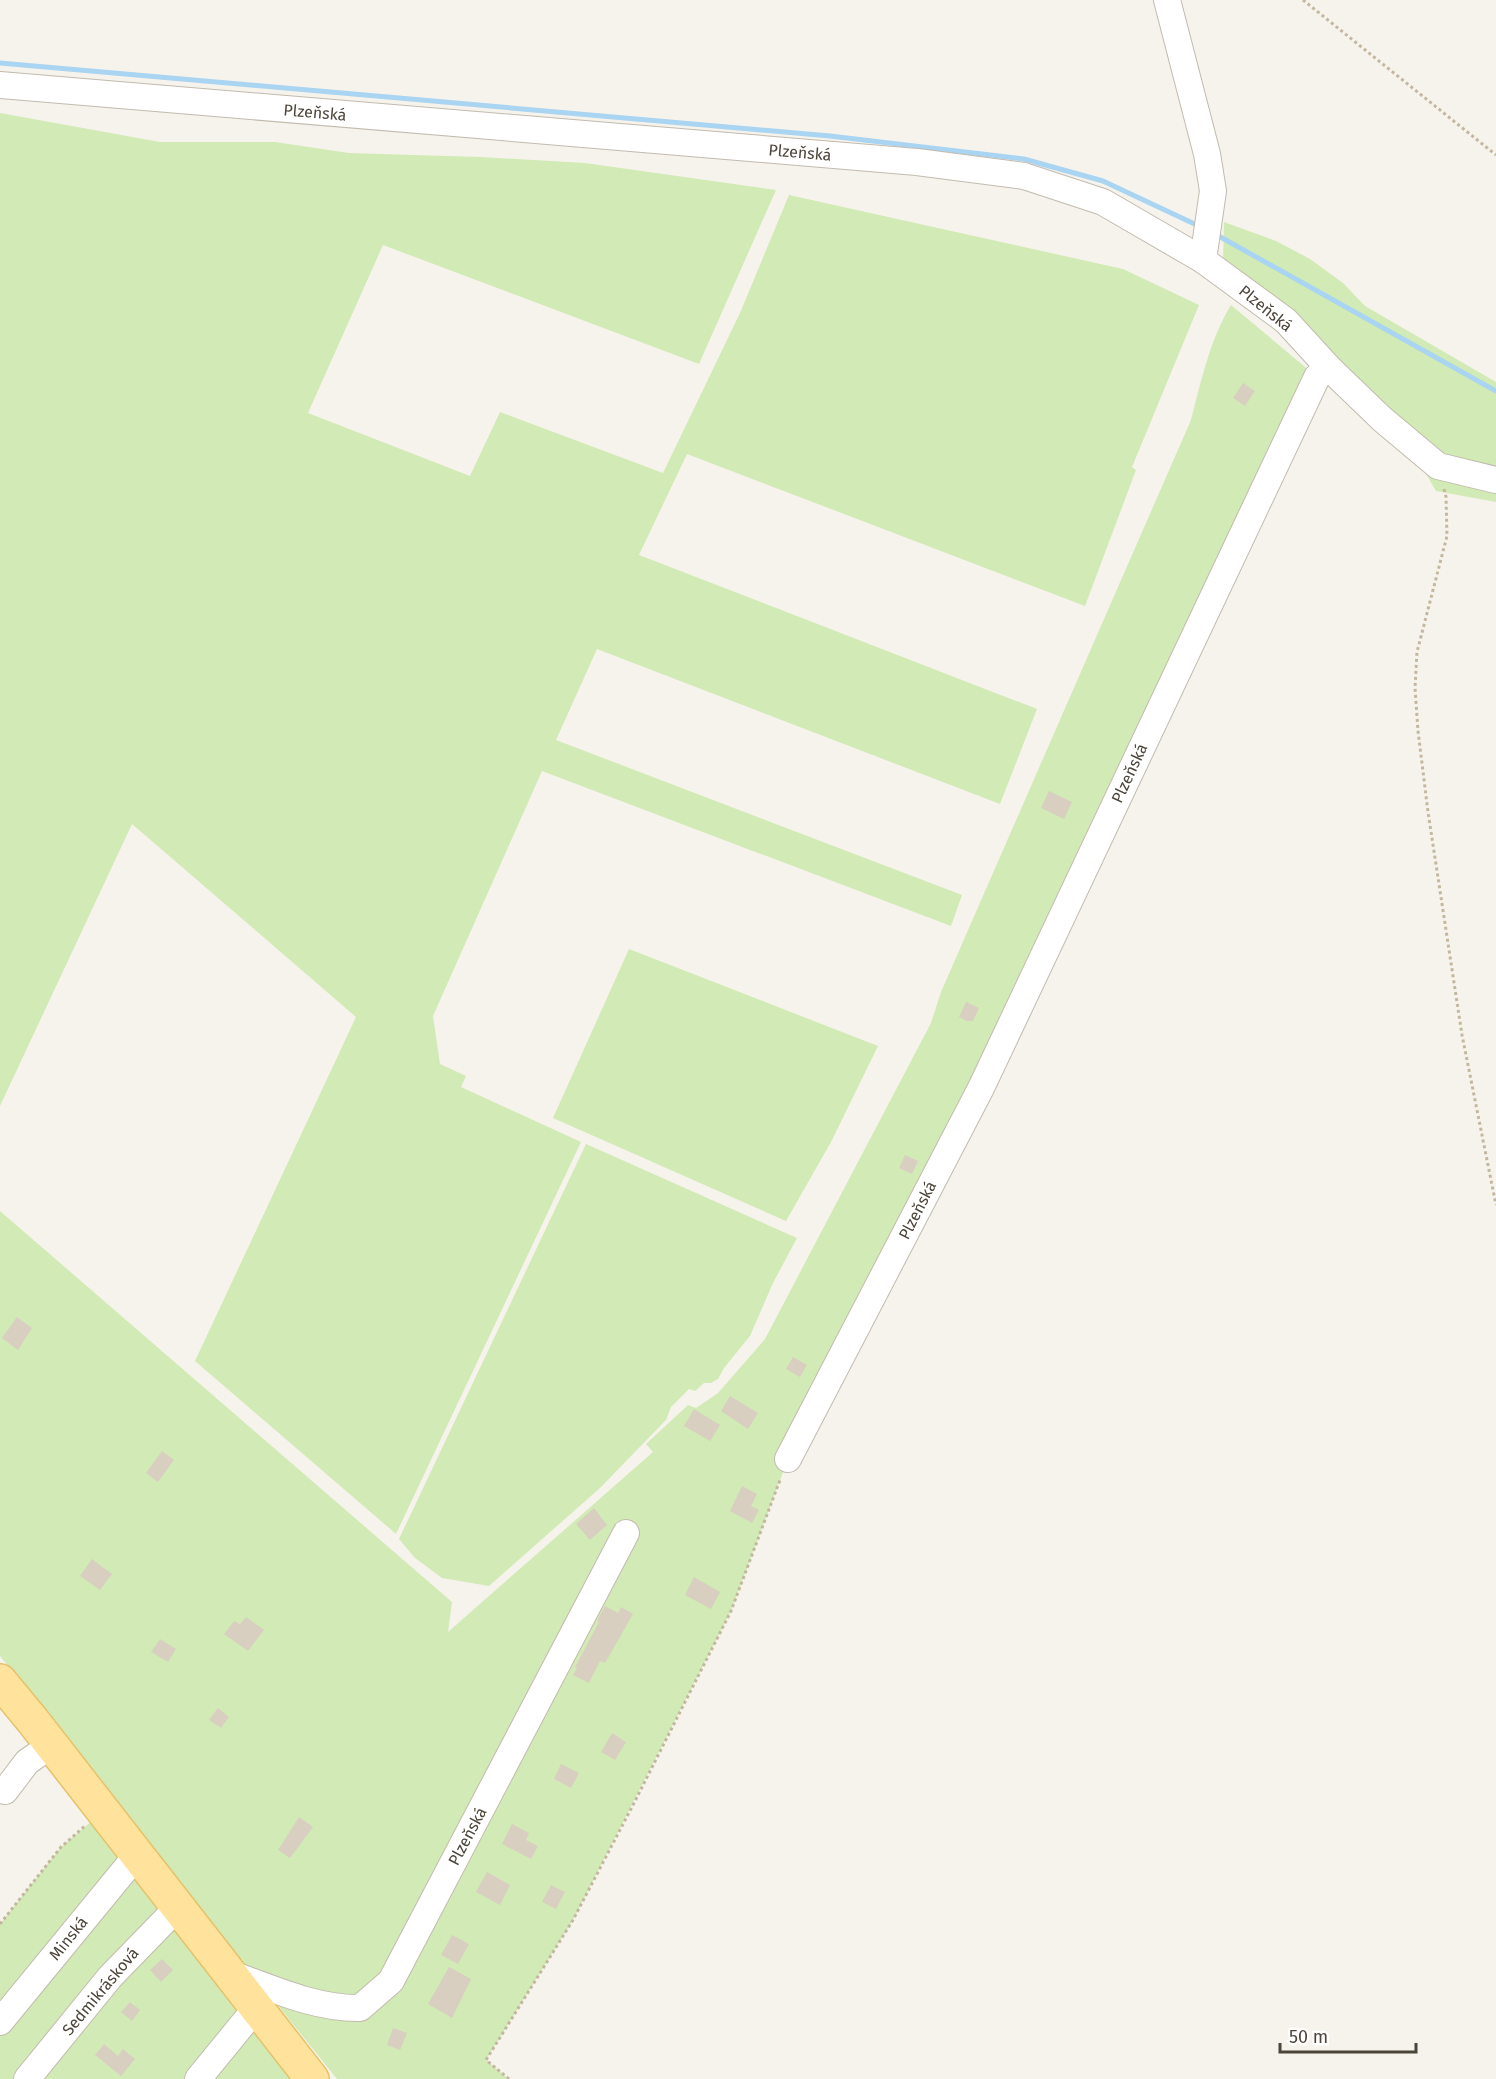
<svg xmlns="http://www.w3.org/2000/svg" width="1496" height="2079" font-family="'Fira Sans',sans-serif">
	<rect width="100%" height="100%" fill="#f6f3ec"/>
	<g fill="#d2eab5">
		<polygon points="0,113 160,142 275,142 349,153 480,157 585,163 776,190 699,364 383,245 308,413 470,476 500,412 663,473 740,313 789,195 1123,269 1199,305 1132,467 1136,470 1085,606 687,454 639,555 1037,709 1000,804 597,649 556,740 962,895 951,926 542,771 433,1016 440,1064 466,1076 461,1087 581,1142 396,1534 195,1361 356,1017 132,824 0,1106"/>
		<polygon points="1224,222 1276,241 1310,259 1343,283 1365,306 1496,382 1496,502 1436,491 1425,472 1223,264"/>
		<path d="M1231,305L1317,377L788,1459L731,1611L573,1920L486,2060L509,2079H337L109,1795L0,1656V1211L452,1602L448,1632L653,1452L646,1444L688,1405L696,1408L718,1393L765,1339L931,1023L941,992L1191,420C1201,382 1210,339 1231,305Z"/>
		<polygon points="629,949 878,1046 831,1142 786,1221 553,1118"/>
		<polygon points="586,1144 797,1238 773,1283 750,1336 724,1368 718,1379 711,1383 704,1383 695,1391 689,1389 671,1407 666,1420 600,1488 489,1586 442,1578 415,1558 399,1539"/>
		<polygon points="93,1820 295,2079 0,2079 0,1924 61,1847"/>
	</g>
	<g fill="none" stroke-linecap="round" stroke-linejoin="round">
		<g stroke="#a9d4f2" stroke-width="5">
			<polyline points="0,63 830,136 1024,159 1103,181 1201,227"/>
			<polyline points="1215,234 1496,391"/>
		</g>
	</g>
	<g fill="#d8cfc1">
		<polygon points="1243,383 1255,391 1245,406 1233,398"/>
		<polygon points="1049,791 1072,802 1064,819 1041,808"/>
		<polygon points="966,1002 979,1008 973,1021 967,1021 959,1017"/>
		<polygon points="905,1155 918,1161 912,1174 899,1168"/>
		<polygon points="17,1317 32,1328 18,1350 2,1338"/>
		<polygon points="793,1357 807,1365 800,1377 786,1369"/>
		<polygon points="730,1396 758,1413 748,1429 721,1411"/>
		<polygon points="694,1409 720,1425 710,1441 684,1426"/>
		<polygon points="162,1451 174,1460 158,1482 146,1473"/>
		<polygon points="742,1486 757,1494 751,1506 759,1510 752,1523 730,1511"/>
		<polygon points="594,1508 607,1525 590,1540 576,1524"/>
		<polygon points="92,1559 112,1574 100,1590 80,1576"/>
		<polygon points="694,1577 720,1592 711,1609 685,1595"/>
		<polygon points="605,1606 618,1613 621,1607 633,1614 605,1663 600,1661 589,1683 573,1675 577,1668 575,1667 599,1622 597,1621"/>
		<polygon points="246,1617 264,1630 248,1651 224,1634 234,1621 240,1624"/>
		<polygon points="160,1639 176,1649 168,1662 151,1652"/>
		<polygon points="218,1708 229,1717 221,1728 209,1720"/>
		<polygon points="612,1733 626,1742 615,1760 601,1752"/>
		<polygon points="561,1764 579,1773 571,1788 554,1779"/>
		<polygon points="299,1817 313,1827 290,1858 278,1850"/>
		<polygon points="512,1824 529,1833 526,1840 538,1846 531,1859 502,1844"/>
		<polygon points="487,1872 510,1885 500,1905 476,1892"/>
		<polygon points="551,1885 565,1892 556,1909 542,1902"/>
		<polygon points="452,1935 469,1944 458,1964 441,1955"/>
		<polygon points="162,1959 173,1970 161,1982 150,1970"/>
		<polygon points="449,1967 471,1979 452,2018 428,2004"/>
		<polygon points="130,2002 140,2010 132,2021 121,2012"/>
		<polygon points="393,2028 407,2033 400,2050 387,2045"/>
		<polygon points="104,2044 118,2056 123,2049 135,2059 121,2076 95,2055"/>
	</g>
	<g fill="none" stroke-linecap="round" stroke-linejoin="round">
		<g stroke="#c2bbae" stroke-width="28">
			<g id="minor">
				<polyline points="1167,0 1207,154 1213,191 1203,260"/>
				<polyline points="0,85 917,162 1024,176 1103,202 1203,260 1286,321 1329,368 1382,419 1438,466 1496,480"/>
				<polyline points="788,1459 981,1088 1317,377 1329,368"/>
				<polyline points="5,1791 27,1762 51,1745"/>
				<path d="M229,1973C271,1988 316,2009 360,2008L391,1981L626,1533"/>
				<polyline points="0,2022 137,1855"/>
				<polyline points="27,2079 110,1977 178,1907"/>
				<polyline points="198,2079 256,2008"/>
			</g>
		</g>
		<g stroke="#e6c16a" stroke-width="36">
			<polyline id="major" points="0,1681 33,1721 312,2079"/>
		</g>
		<g stroke="#c4b79f" stroke-width="3" stroke-dasharray="3 3" stroke-linecap="butt">
			<polyline points="1303,0 1496,155"/>
			<polyline points="1444,489 1446,497 1447,536 1417,652 1415,688 1418,731 1428,812 1462,1035 1496,1205"/>
			<polyline points="0,1924 61,1847 85,1826"/>
			<polyline points="509,2079 486,2060 573,1920 633,1805 731,1611 780,1480"/>
		</g>
		<use href="#minor" stroke="#fff" stroke-width="26"/>
		<use href="#major" stroke="#ffe39c" stroke-width="33"/>
	</g>
	<g text-anchor="middle" stroke-width="6" stroke-linejoin="round" paint-order="stroke">
		<g font-size="16" fill="#4b4439" stroke="#fff">
			<text transform="translate(315 112) rotate(5)" y="6">Plzeňská</text>
			<text transform="translate(800 152) rotate(5)" y="6">Plzeňská</text>
			<text transform="translate(1266 308) rotate(39)" y="6">Plzeňská</text>
			<text transform="translate(1129 773) rotate(-65)" y="6">Plzeňská</text>
			<text transform="translate(917 1210) rotate(-63)" y="6">Plzeňská</text>
			<text transform="translate(467 1836) rotate(-62)" y="6">Plzeňská</text>
			<text transform="translate(68 1938) rotate(-51)" y="6">Minská</text>
			<text transform="translate(100 1991) rotate(-50)" y="6">Sedmikrásková</text>
		</g>
	</g>
	<path d="M1280 2043v9h136v-9" fill="none" stroke="#4b4439" stroke-width="3"/>
	<text x="1289" y="2043" font-size="18" fill="#4b4439" stroke="#ffffff" stroke-width="4.5" paint-order="stroke">50 m</text>
</svg>
